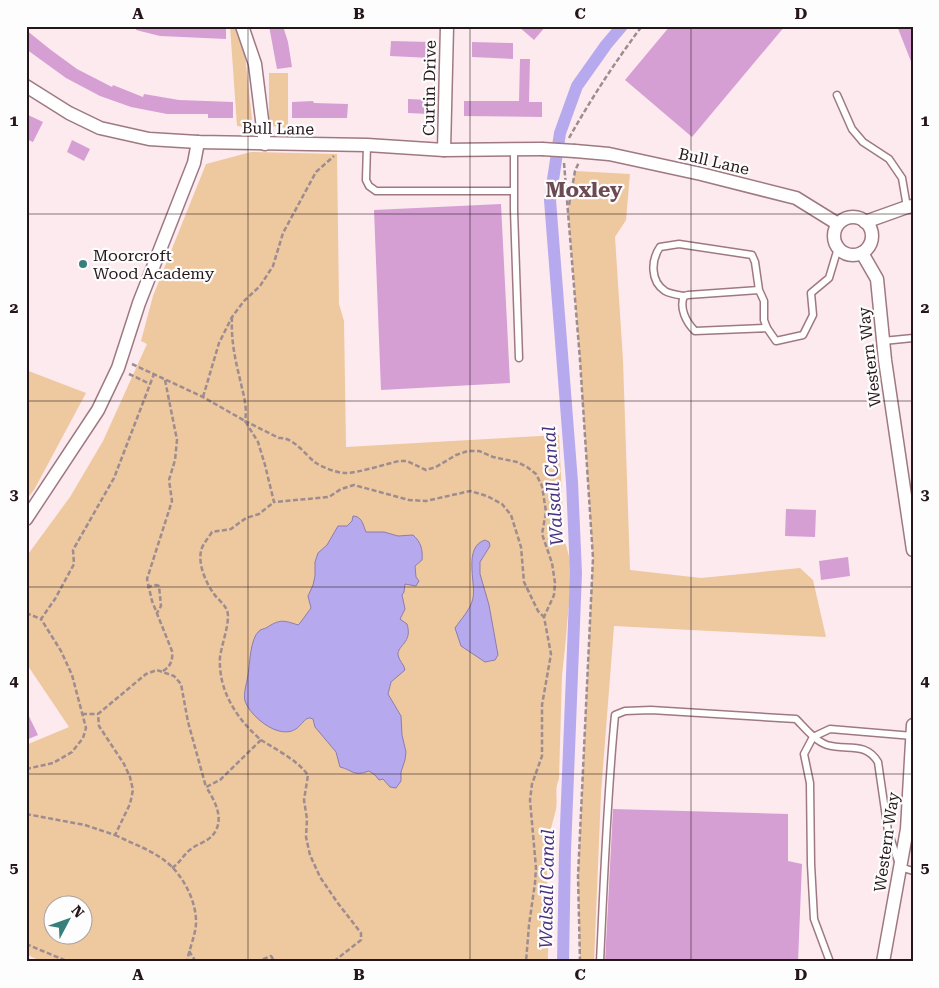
<svg xmlns="http://www.w3.org/2000/svg" width="939" height="988" font-family="'Roboto Serif',serif">
	<rect width="100%" height="100%" fill="#fceaee"/>
	<g fill="#eec89e" fill-rule="evenodd">
		<polygon points="230,26 236,26 245,55 252,119 246,127 237,126"/>
		<polygon points="269,73 288,73 288,128 271,126 269,121"/>
		<path d="M251,152L337,154L339,304L344,321L346,447L559,435L563,517L561,537L566,545L572,568L565,648L562,675L559,779C554,790 558,798 556,809C554,819 550,829 549,839C547,852 547,865 547,878C546,885 551,893 551,900C552,921 547,941 548,962H42L26,954V745L69,727L26,663V557L70,497L103,441L147,344L141,341L153,296L206,164ZM52,906H82V936H52Z"/>
		<polygon points="575,171 630,174 626,220 615,237 623,360 630,570 701,578 800,568 813,580 826,637 614,626 601,793 594,962 580,962 578,876 593,558 580,360 568,209"/>
		<polygon points="26,370 86,393 34,490 26,500"/>
	</g>
	<g fill="#b7a9ed" stroke="#8b7dae">
		<path d="M353,516C362,516 363,525 366,532H384L398,536L413,535C421,542 423,550 422,560L415,566L416,577L419,581L416,586L405,584L404,592L402,595L405,609L400,619L407,624C413,643 397,645 398,655C399,661 404,664 405,670L391,682L388,694L401,716L402,735L406,752L405,760L401,772V781L396,788L390,787L383,779L379,780L375,775L369,771C353,777 353,770 340,767L336,752L315,727L313,719L310,718C301,718 300,736 279,731C266,728 249,713 245,701C243,693 247,683 248,675C250,663 250,639 259,631C261,629 264,629 266,628C280,619 283,620 298,625L300,623L311,608L308,596L313,585L315,576V562L318,553L327,545L338,526H347L352,521Z"/>
		<path d="M485,540L489,542L490,546L480,562V574L489,605L498,655L495,660L485,662L461,646L455,628C461,619 471,609 473,598C476,582 463,547 485,540Z"/>
	</g>
	<g fill="none" stroke-linecap="round" stroke-linejoin="round">
		<polyline stroke="#b7a9ed" stroke-width="12" points="563,962 565,851 576,573 572,482 550,200 560,133 577,86 606,45 622,26"/>
	</g>
	<g fill="#d69fd4">
		<polygon points="137,26 226,26 226,39 160,36 136,30"/>
		<polygon points="269,26 283,26 288,42 292,67 277,69"/>
		<polygon points="518,26 546,26 534,40"/>
		<polygon points="670,26 785,26 692,137 625,80"/>
		<polygon points="897,26 913,26 913,64 912,64"/>
		<polygon points="26,30 51,50 77,69 112,87 113,85 143,97 144,94 179,100 233,102 233,118 208,118 208,114 167,114 131,107 100,96 66,78 26,49"/>
		<polygon points="391,41 431,42 431,58 390,56"/>
		<polygon points="472,42 513,43 513,59 472,57"/>
		<polygon points="520,59 530,59 529,102 542,102 542,117 464,116 464,101 519,101"/>
		<polygon points="408,99 430,100 430,114 408,113"/>
		<polygon points="313,101 314,103 348,104 347,118 292,118 292,102"/>
		<polygon points="26,114 43,122 33,142 26,139"/>
		<polygon points="72,140 90,149 84,161 67,152"/>
		<polygon points="501,204 510,383 381,390 374,210"/>
		<polygon points="786,509 816,510 815,537 785,536"/>
		<polygon points="848,557 850,576 821,580 819,561"/>
		<polygon points="26,710 38,735 26,740"/>
		<polygon points="613,809 788,814 788,861 802,864 798,962 605,962"/>
	</g>
	<g fill="none" stroke-linecap="round" stroke-linejoin="round">
		<g stroke="#9f7982" stroke-width="9">
			<g id="service">
				<polyline points="837,95 852,129 863,142 889,159 902,178 907,207"/>
				<polyline points="367,145 366,180 369,186 376,191 513,191"/>
				<polyline points="514,150 514,210 519,358"/>
				<path d="M759,290L688,295L684,296C678,295 670,294 665,291C650,281 651,260 660,247L679,244L752,255L755,262L759,290L764,301V320L767,328"/>
				<path d="M684,296C679,308 686,322 695,331L767,328L776,341L803,335L813,315L811,293L829,278L838,248"/>
				<polyline points="883,341 913,338"/>
				<path d="M600,962C604,879 607,797 615,715L625,711L651,710L796,719C805,728 815,741 827,745C847,751 865,741 878,762L888,831L900,867L913,871"/>
				<polyline points="830,962 814,919 811,864 810,783 804,754 813,737 830,729 913,736"/>
			</g>
		</g>
		<g stroke="#9f7982" stroke-width="15">
			<g id="minor">
				<polyline points="242,26 255,64 265,144"/>
				<polyline points="26,86 69,113 100,128 149,139 198,142 367,145 444,150 542,149"/>
				<polyline points="444,150 447,26"/>
				<polyline points="575,151 609,154 701,174 796,198 838,224"/>
				<circle cx="853" cy="236" r="19"/>
				<polyline points="865,222 907,207 913,206"/>
				<polyline points="862,253 877,279 885,360 913,550"/>
				<polyline points="26,519 98,410 118,368 139,303 194,163 198,142"/>
				<polyline points="883,962 907,829 913,725"/>
			</g>
		</g>
		<g stroke="#9d8c90" stroke-width="2.5" stroke-dasharray="5 2.5" stroke-linecap="butt">
			<path d="M569,138C591,99 615,62 642,26"/>
			<polyline points="564,163 580,360 593,558 578,876 580,962"/>
			<polyline points="569,205 575,171 579,162"/>
			<path d="M232,317C231,337 234,355 239,375C242,390 248,406 245,421L279,438C294,437 305,455 316,463C324,468 337,473 346,473C358,473 386,464 399,461H407L426,470L436,467L456,455L468,451H479L493,457L517,462L527,467L536,474L542,486L546,512L542,534L552,563L555,583L554,595L544,617L551,654L542,705V756L532,784L530,800L536,868L535,883L529,925L526,962"/>
			<polyline points="132,364 203,397 245,421 258,442 265,465 274,502 329,497 341,489 354,485 409,500 426,501 470,491 487,496 502,504 511,515 521,547 524,582 538,611 544,617"/>
			<polyline points="129,374 150,384"/>
			<polyline points="203,397 219,343 232,317 244,301 260,286 273,266 283,233 310,183 316,172 334,156"/>
			<polyline points="147,587 157,585 159,586 161,606 157,613"/>
			<polyline points="26,613 41,619 55,599 74,564 73,550 114,478 154,374"/>
			<path d="M163,671C171,666 173,660 172,651L152,601L147,579L172,501L169,480L175,460L177,440L165,380"/>
			<polyline points="82,714 98,714"/>
			<path d="M261,740C277,750 297,760 308,775L304,800L307,819L306,837L310,855L320,877L337,902L361,933V940L333,962"/>
			<polyline points="26,769 53,763 72,752 83,738 86,728 72,675 61,651 41,619"/>
			<path d="M26,814L85,825L115,835L130,804L133,790L130,777L124,764L99,726L98,714L146,674L157,670L174,676L181,684L188,722L206,787L220,780L261,740C237,719 218,691 220,657C222,644 228,628 228,616C228,606 219,601 214,594C206,583 198,565 201,551C202,545 209,537 212,532L231,529L246,518L259,514L274,502"/>
			<path d="M115,835C131,843 149,849 164,860C182,873 197,901 196,924C195,937 189,949 187,962"/>
			<path d="M172,868C180,863 183,855 191,849C197,844 206,842 211,837C226,822 216,802 206,787"/>
			<polyline points="26,944 69,962"/>
			<polyline points="189,951 196,962"/>
			<polyline points="256,962 271,956 275,962"/>
		</g>
		<use href="#service" stroke="#fff" stroke-width="6"/>
		<use href="#minor" stroke="#fff" stroke-width="12"/>
		<g stroke="#9f7982" stroke-width="15" stroke-linecap="butt">
			<polyline id="minor-bridge" points="542,149 575,151"/>
		</g>
		<use href="#minor-bridge" stroke="#fff" stroke-width="12"/>
	</g>
	<path fill="none" stroke="#25161a" stroke-width="1" stroke-opacity="0.55" d="M248,26V962M470,26V962M691,26V962M26,214H913M26,401H913M26,587H913M26,774H913"/>
	<circle fill="#377f7b" stroke="#fdfdfd" stroke-width="2" cx="83" cy="264" r="5"/>
	<g text-anchor="middle" stroke-width="4.5" stroke-linejoin="round" paint-order="stroke">
		<g font-size="16" fill="#25161a" stroke="#fdfdfd">
			<text transform="translate(429 88) rotate(-89)" y="6">Curtin Drive</text>
			<text transform="translate(278 128) rotate(1)" y="6">Bull Lane</text>
			<text transform="translate(714 161) rotate(13)" y="6">Bull Lane</text>
			<text transform="translate(869 357) rotate(-97)" y="6">Western Way</text>
			<text transform="translate(886 842) rotate(-82)" y="6">Western Way</text>
		</g>
		<g font-size="16" fill="#25161a" stroke="#fdfdfd" text-anchor="start">
			<text x="93" y="261">Moorcroft<tspan x="93" dy="18">Wood Academy</tspan></text>
		</g>
		<g font-size="18" font-style="italic" fill="#472f7e" stroke="#fdfdfd">
			<text transform="translate(553 486) rotate(-94)" y="6">Walsall Canal</text>
			<text transform="translate(547 889) rotate(-89)" y="6">Walsall Canal</text>
		</g>
		<g font-size="21" font-weight="bold" fill="#6c4a53" stroke="#fdfdfd">
			<text x="584" y="197">Moxley</text>
		</g>
	</g>
	<rect width="939" height="988" fill="none" stroke="#fdfdfd" stroke-width="55"/>
	<g transform="translate(68 920) rotate(49)"><circle r="24" fill="#fdfdfd" stroke="#a7a1a2"/>
	<path d="M0-4L9 19L0 12L-9 19Z" fill="#377f7b"/>
	<text y="-8" font-size="14" font-weight="bold" text-anchor="middle" fill="#25161a">N</text>
	</g>
	<rect x="28" y="28" width="884" height="932" fill="none" stroke="#25161a" stroke-width="2"/>
	<g font-size="16" text-anchor="middle" font-weight="bold" fill="#25161a">
		<text x="138" y="19">A</text>
		<text x="359" y="19">B</text>
		<text x="580" y="19">C</text>
		<text x="801" y="19">D</text>
		<text x="14" y="126">1</text>
		<text x="925" y="126">1</text>
		<text x="14" y="313">2</text>
		<text x="925" y="313">2</text>
		<text x="14" y="500">3</text>
		<text x="925" y="500">3</text>
		<text x="14" y="686">4</text>
		<text x="925" y="686">4</text>
		<text x="14" y="873">5</text>
		<text x="925" y="873">5</text>
		<text x="138" y="980">A</text>
		<text x="359" y="980">B</text>
		<text x="580" y="980">C</text>
		<text x="801" y="980">D</text>
	</g>
</svg>
